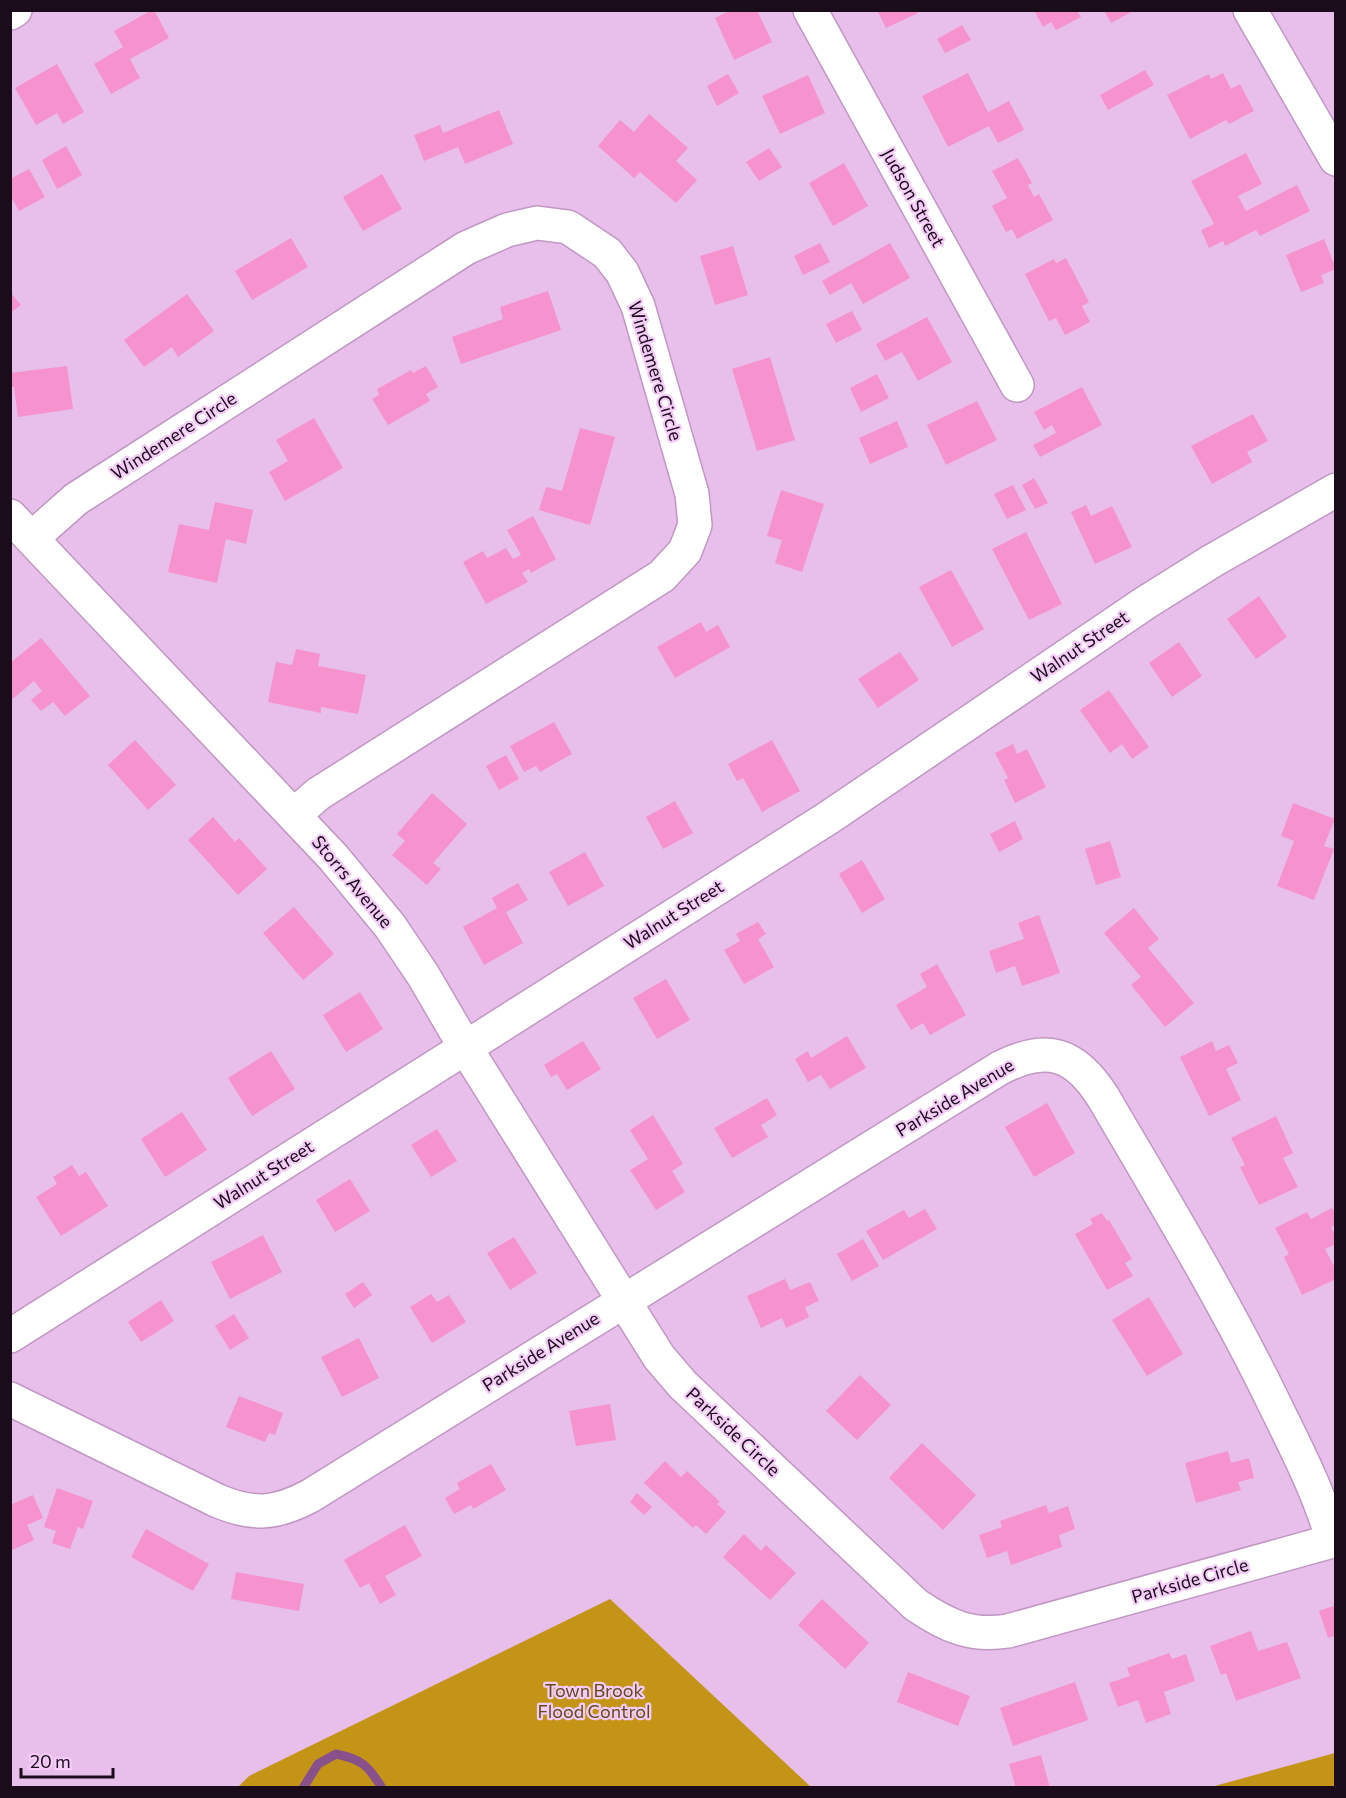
<svg xmlns="http://www.w3.org/2000/svg" width="1346" height="1798" font-family="Commissioner,sans-serif">
	<rect width="100%" height="100%" fill="#e8beea"/>
	<g fill="#c49417">
		<polygon points="610,1599 811,1787 238,1787 249,1776"/>
		<polygon points="1335,1753 1335,1787 1211,1787"/>
	</g>
	<g fill="none" stroke-linecap="round" stroke-linejoin="round">
		<path stroke="#89518c" stroke-width="9" d="M303,1788L318,1764L336,1754C361,1759 368,1765 382,1788"/>
	</g>
	<g fill="#f693ce">
		<polygon points="152,10 154,10 169,38 130,59 140,78 111,94 94,64 123,47 114,31"/>
		<polygon points="731,10 757,10 772,42 734,60 715,18"/>
		<polygon points="877,10 917,10 918,13 886,28"/>
		<polygon points="1034,10 1077,10 1081,17 1056,30 1051,22 1043,27"/>
		<polygon points="1104,10 1135,10 1111,23"/>
		<polygon points="962,25 971,40 945,53 937,39"/>
		<polygon points="57,64 84,112 63,124 57,113 36,125 15,88"/>
		<polygon points="1145,70 1154,85 1108,110 1100,95"/>
		<polygon points="968,73 988,112 1009,101 1024,130 998,143 989,126 948,147 922,96"/>
		<polygon points="1223,73 1231,89 1240,84 1254,111 1229,124 1226,120 1190,139 1167,95 1209,74 1211,79"/>
		<polygon points="728,74 739,93 717,106 707,86"/>
		<polygon points="808,75 825,113 780,134 762,96"/>
		<polygon points="499,110 513,144 465,164 458,147 424,161 414,135 440,125 443,133"/>
		<polygon points="649,114 688,148 676,161 697,180 676,203 640,172 634,178 598,146 620,120 634,132"/>
		<polygon points="66,146 82,175 57,189 42,160"/>
		<polygon points="769,148 782,167 759,181 746,162"/>
		<polygon points="1246,153 1262,184 1238,196 1246,211 1297,185 1310,211 1260,236 1256,230 1225,246 1223,241 1209,248 1201,230 1214,224 1191,181"/>
		<polygon points="1018,158 1032,183 1028,185 1034,197 1039,194 1053,220 1017,239 1012,229 1006,232 992,206 1007,198 992,171"/>
		<polygon points="844,163 868,206 833,226 809,183"/>
		<polygon points="29,169 45,197 19,211 10,195 10,179"/>
		<polygon points="382,174 402,209 363,231 343,197"/>
		<polygon points="291,238 308,267 252,300 235,271"/>
		<polygon points="1324,239 1336,269 1321,275 1324,283 1301,292 1286,255"/>
		<polygon points="820,243 830,262 803,275 794,256"/>
		<polygon points="890,243 910,278 863,304 851,283 830,295 822,281"/>
		<polygon points="733,246 748,295 715,305 700,256"/>
		<polygon points="1066,258 1089,302 1082,306 1090,322 1065,335 1056,318 1049,321 1025,274 1054,259 1056,263"/>
		<polygon points="548,291 561,330 461,364 452,337 503,319 500,307"/>
		<polygon points="10,292 21,305 10,313"/>
		<polygon points="187,294 214,331 178,357 172,347 144,367 124,340"/>
		<polygon points="852,311 862,330 836,343 826,324"/>
		<polygon points="927,317 952,362 918,381 902,352 885,361 876,344"/>
		<polygon points="770,357 795,440 757,451 732,369"/>
		<polygon points="67,366 73,409 18,417 14,387 10,387 10,373"/>
		<polygon points="426,366 438,387 426,394 430,401 388,425 372,399 379,395 377,389 411,370 413,373"/>
		<polygon points="877,374 889,398 861,412 850,388"/>
		<polygon points="1082,387 1102,425 1040,457 1033,445 1056,433 1052,425 1044,430 1034,412"/>
		<polygon points="977,401 997,440 946,465 927,425"/>
		<polygon points="1253,414 1268,441 1247,452 1252,462 1212,484 1191,446"/>
		<polygon points="314,418 343,468 285,501 269,472 288,461 276,440"/>
		<polygon points="897,421 908,447 870,464 859,438"/>
		<polygon points="580,428 615,437 590,525 539,510 546,487 562,491"/>
		<polygon points="1034,478 1048,503 1035,509 1022,485"/>
		<polygon points="1013,485 1026,510 1007,519 994,494"/>
		<polygon points="781,490 824,504 802,572 775,563 782,540 767,536"/>
		<polygon points="215,502 253,510 246,544 226,539 217,583 168,572 179,524 209,530"/>
		<polygon points="1086,505 1091,516 1112,506 1132,547 1095,564 1071,512"/>
		<polygon points="533,516 556,559 531,573 529,569 522,573 528,582 486,604 463,562 483,551 487,558 506,548 513,559 521,555 507,530"/>
		<polygon points="1026,532 1062,604 1029,620 992,549"/>
		<polygon points="951,570 984,629 952,647 919,587"/>
		<polygon points="1259,596 1287,637 1256,659 1227,619"/>
		<polygon points="701,622 706,632 718,625 730,647 675,678 657,647"/>
		<polygon points="41,638 90,696 65,716 53,702 41,711 31,700 42,691 34,681 10,701 10,663"/>
		<polygon points="1179,642 1202,676 1172,697 1149,663"/>
		<polygon points="296,649 320,654 318,666 366,675 358,714 321,707 321,713 268,702 276,662 292,665"/>
		<polygon points="900,652 919,680 878,708 858,679"/>
		<polygon points="1109,690 1149,747 1132,759 1122,744 1110,753 1080,710"/>
		<polygon points="554,722 572,754 540,772 536,766 524,772 510,746"/>
		<polygon points="135,740 176,785 148,810 108,765"/>
		<polygon points="772,740 800,791 762,812 743,778 737,781 728,764"/>
		<polygon points="1013,744 1017,754 1027,749 1046,787 1015,803 1004,780 1008,778 995,753"/>
		<polygon points="506,755 519,779 499,790 486,766"/>
		<polygon points="432,793 467,824 433,863 441,869 427,885 392,855 405,841 397,834"/>
		<polygon points="675,801 693,833 663,849 646,817"/>
		<polygon points="1293,803 1335,819 1324,846 1334,849 1314,900 1277,886 1294,841 1281,836"/>
		<polygon points="213,817 235,842 239,838 267,869 238,895 188,840"/>
		<polygon points="1015,821 1023,839 999,852 990,834"/>
		<polygon points="1110,841 1121,877 1096,885 1085,849"/>
		<polygon points="585,852 604,886 568,906 549,872"/>
		<polygon points="862,860 885,899 862,913 839,874"/>
		<polygon points="518,883 528,900 506,912 523,943 484,965 463,927 497,908 492,898"/>
		<polygon points="294,907 334,954 303,980 263,933"/>
		<polygon points="1134,908 1159,939 1148,948 1194,1003 1165,1027 1131,985 1141,977 1104,933"/>
		<polygon points="1039,915 1060,973 1022,986 1015,966 996,973 989,951 1024,939 1018,923"/>
		<polygon points="758,922 766,934 758,939 774,967 744,984 724,950 740,941 736,934"/>
		<polygon points="937,964 966,1015 930,1035 923,1023 911,1030 896,1005 927,987 920,974"/>
		<polygon points="666,979 690,1020 657,1039 633,998"/>
		<polygon points="360,992 383,1029 346,1052 323,1015"/>
		<polygon points="847,1036 866,1068 830,1089 821,1075 808,1082 795,1059 808,1051 811,1058"/>
		<polygon points="583,1041 601,1069 567,1090 557,1074 551,1077 544,1065"/>
		<polygon points="1212,1041 1216,1051 1229,1045 1238,1063 1226,1069 1241,1100 1209,1116 1180,1057"/>
		<polygon points="271,1051 295,1089 252,1116 228,1078"/>
		<polygon points="767,1098 777,1115 761,1125 768,1137 732,1158 714,1128"/>
		<polygon points="1047,1103 1075,1153 1034,1177 1005,1127"/>
		<polygon points="182,1112 207,1150 165,1177 141,1139"/>
		<polygon points="653,1115 683,1164 672,1171 685,1192 656,1210 630,1170 648,1159 630,1130"/>
		<polygon points="1276,1116 1293,1153 1283,1158 1298,1187 1259,1205 1240,1167 1245,1165 1231,1138"/>
		<polygon points="437,1129 457,1161 431,1177 411,1145"/>
		<polygon points="72,1165 79,1176 86,1172 108,1206 61,1236 36,1197 57,1184 53,1177"/>
		<polygon points="350,1179 370,1211 335,1232 316,1200"/>
		<polygon points="1332,1208 1336,1214 1336,1225 1331,1227 1336,1237 1336,1244 1325,1249 1336,1270 1336,1279 1302,1295 1284,1257 1289,1254 1275,1228 1307,1212 1311,1219"/>
		<polygon points="925,1209 937,1229 883,1260 866,1231 904,1210 909,1218"/>
		<polygon points="1102,1213 1107,1221 1109,1220 1132,1259 1125,1263 1133,1276 1107,1290 1075,1234 1093,1224 1090,1219"/>
		<polygon points="263,1235 282,1272 230,1299 211,1262"/>
		<polygon points="514,1237 537,1273 510,1290 487,1253"/>
		<polygon points="863,1239 879,1266 852,1281 837,1254"/>
		<polygon points="785,1279 790,1290 810,1282 819,1301 805,1307 809,1317 786,1328 782,1318 761,1328 747,1296"/>
		<polygon points="363,1282 372,1295 354,1308 345,1294"/>
		<polygon points="431,1294 437,1302 449,1295 466,1322 432,1343 410,1307"/>
		<polygon points="1149,1297 1183,1354 1147,1376 1112,1320"/>
		<polygon points="161,1300 174,1321 141,1342 128,1322"/>
		<polygon points="234,1314 249,1338 230,1350 215,1326"/>
		<polygon points="359,1338 379,1378 342,1397 321,1357"/>
		<polygon points="860,1375 891,1405 857,1440 826,1411"/>
		<polygon points="239,1396 283,1413 275,1435 269,1433 265,1442 226,1427"/>
		<polygon points="610,1404 616,1440 576,1446 569,1411"/>
		<polygon points="922,1443 976,1495 943,1530 889,1478"/>
		<polygon points="1228,1451 1231,1463 1249,1458 1254,1478 1238,1482 1241,1490 1196,1503 1185,1463"/>
		<polygon points="665,1461 681,1477 687,1471 720,1502 717,1504 726,1512 706,1534 696,1525 693,1528 644,1483"/>
		<polygon points="491,1464 506,1490 473,1509 471,1505 454,1514 445,1498 460,1489 457,1483"/>
		<polygon points="57,1488 93,1501 83,1529 78,1527 70,1549 52,1543 56,1531 44,1527"/>
		<polygon points="637,1493 652,1507 644,1515 630,1502"/>
		<polygon points="33,1495 43,1518 27,1525 34,1540 10,1551 10,1505"/>
		<polygon points="1046,1505 1049,1513 1068,1506 1075,1529 1059,1535 1062,1547 1011,1565 1007,1551 987,1558 979,1535 1002,1527 1000,1521"/>
		<polygon points="405,1525 422,1556 385,1576 396,1595 380,1604 369,1583 360,1588 344,1560"/>
		<polygon points="146,1529 209,1564 193,1591 131,1557"/>
		<polygon points="744,1534 761,1551 766,1545 796,1573 770,1600 723,1557"/>
		<polygon points="236,1572 304,1584 299,1611 231,1599"/>
		<polygon points="822,1599 869,1643 845,1669 798,1625"/>
		<polygon points="1336,1605 1336,1635 1328,1638 1319,1611"/>
		<polygon points="1251,1631 1258,1651 1287,1642 1301,1678 1236,1701 1226,1673 1221,1675 1210,1646"/>
		<polygon points="1169,1653 1172,1659 1186,1654 1195,1681 1164,1692 1171,1714 1146,1723 1138,1700 1118,1707 1109,1683 1130,1676 1127,1668"/>
		<polygon points="908,1672 970,1696 958,1726 897,1702"/>
		<polygon points="1075,1682 1088,1720 1013,1746 1000,1708"/>
		<polygon points="1041,1755 1050,1788 1016,1788 1009,1764"/>
	</g>
	<g fill="none" stroke-linecap="round" stroke-linejoin="round">
		<g stroke="#c098c3" stroke-width="36">
			<g id="street">
				<polyline points="810,10 1017,385"/>
				<polyline points="1250,10 1336,159"/>
				<polyline points="10,13 15,10"/>
				<path d="M10,516L333,857L390,926L423,975L465,1047L659,1357L683,1385L916,1605C947,1626 971,1637 1008,1631L1336,1540"/>
				<polyline points="32,538 76,499 466,248 507,230 537,223 568,227 607,253 622,272 638,306 692,494 695,525 685,551 662,576 318,794 294,815"/>
				<polyline points="10,1336 828,818 1145,603 1212,561 1336,490"/>
				<path d="M10,1399L218,1501C254,1516 276,1514 310,1496L1000,1068C1047,1044 1075,1053 1103,1097C1162,1198 1223,1298 1274,1403C1296,1448 1319,1492 1333,1541"/>
			</g>
		</g>
		<use href="#street" stroke="#fff" stroke-width="33"/>
	</g>
	<g text-anchor="middle" stroke-width="4.5" stroke-linejoin="round" paint-order="stroke">
		<g font-size="18" fill="#1a0c1b" stroke="#f5cbf8">
			<text transform="translate(913 198) rotate(61)" y="6">Judson Street</text>
			<text transform="translate(655 371) rotate(73)" y="6">Windemere Circle</text>
			<text transform="translate(174 436) rotate(-33)" y="6">Windemere Circle</text>
			<text transform="translate(1080 647) rotate(-34)" y="6">Walnut Street</text>
			<text transform="translate(352 882) rotate(50)" y="6">Storrs Avenue</text>
			<text transform="translate(674 915) rotate(-32)" y="6">Walnut Street</text>
			<text transform="translate(955 1098) rotate(-31)" y="6">Parkside Avenue</text>
			<text transform="translate(264 1175) rotate(-32)" y="6">Walnut Street</text>
			<text transform="translate(541 1352) rotate(-32)" y="6">Parkside Avenue</text>
			<text transform="translate(733 1432) rotate(43)" y="6">Parkside Circle</text>
			<text transform="translate(1190 1581) rotate(-16)" y="6">Parkside Circle</text>
		</g>
		<g font-size="18" fill="#5f4a1e" stroke="#f5cbf8">
			<text x="594" y="1697">Town Brook<tspan x="594" dy="21">Flood Control</tspan></text>
		</g>
	</g>
	<rect width="1346" height="1798" fill="none" stroke="#1a0c1b" stroke-width="24"/>
	<path d="M21 1768v9h92v-9" fill="none" stroke="#1a0c1b" stroke-width="3"/>
	<text x="30" y="1768" font-size="18" fill="#1a0c1b" stroke="#f5cbf8" stroke-width="4.5" paint-order="stroke">20 m</text>
</svg>
